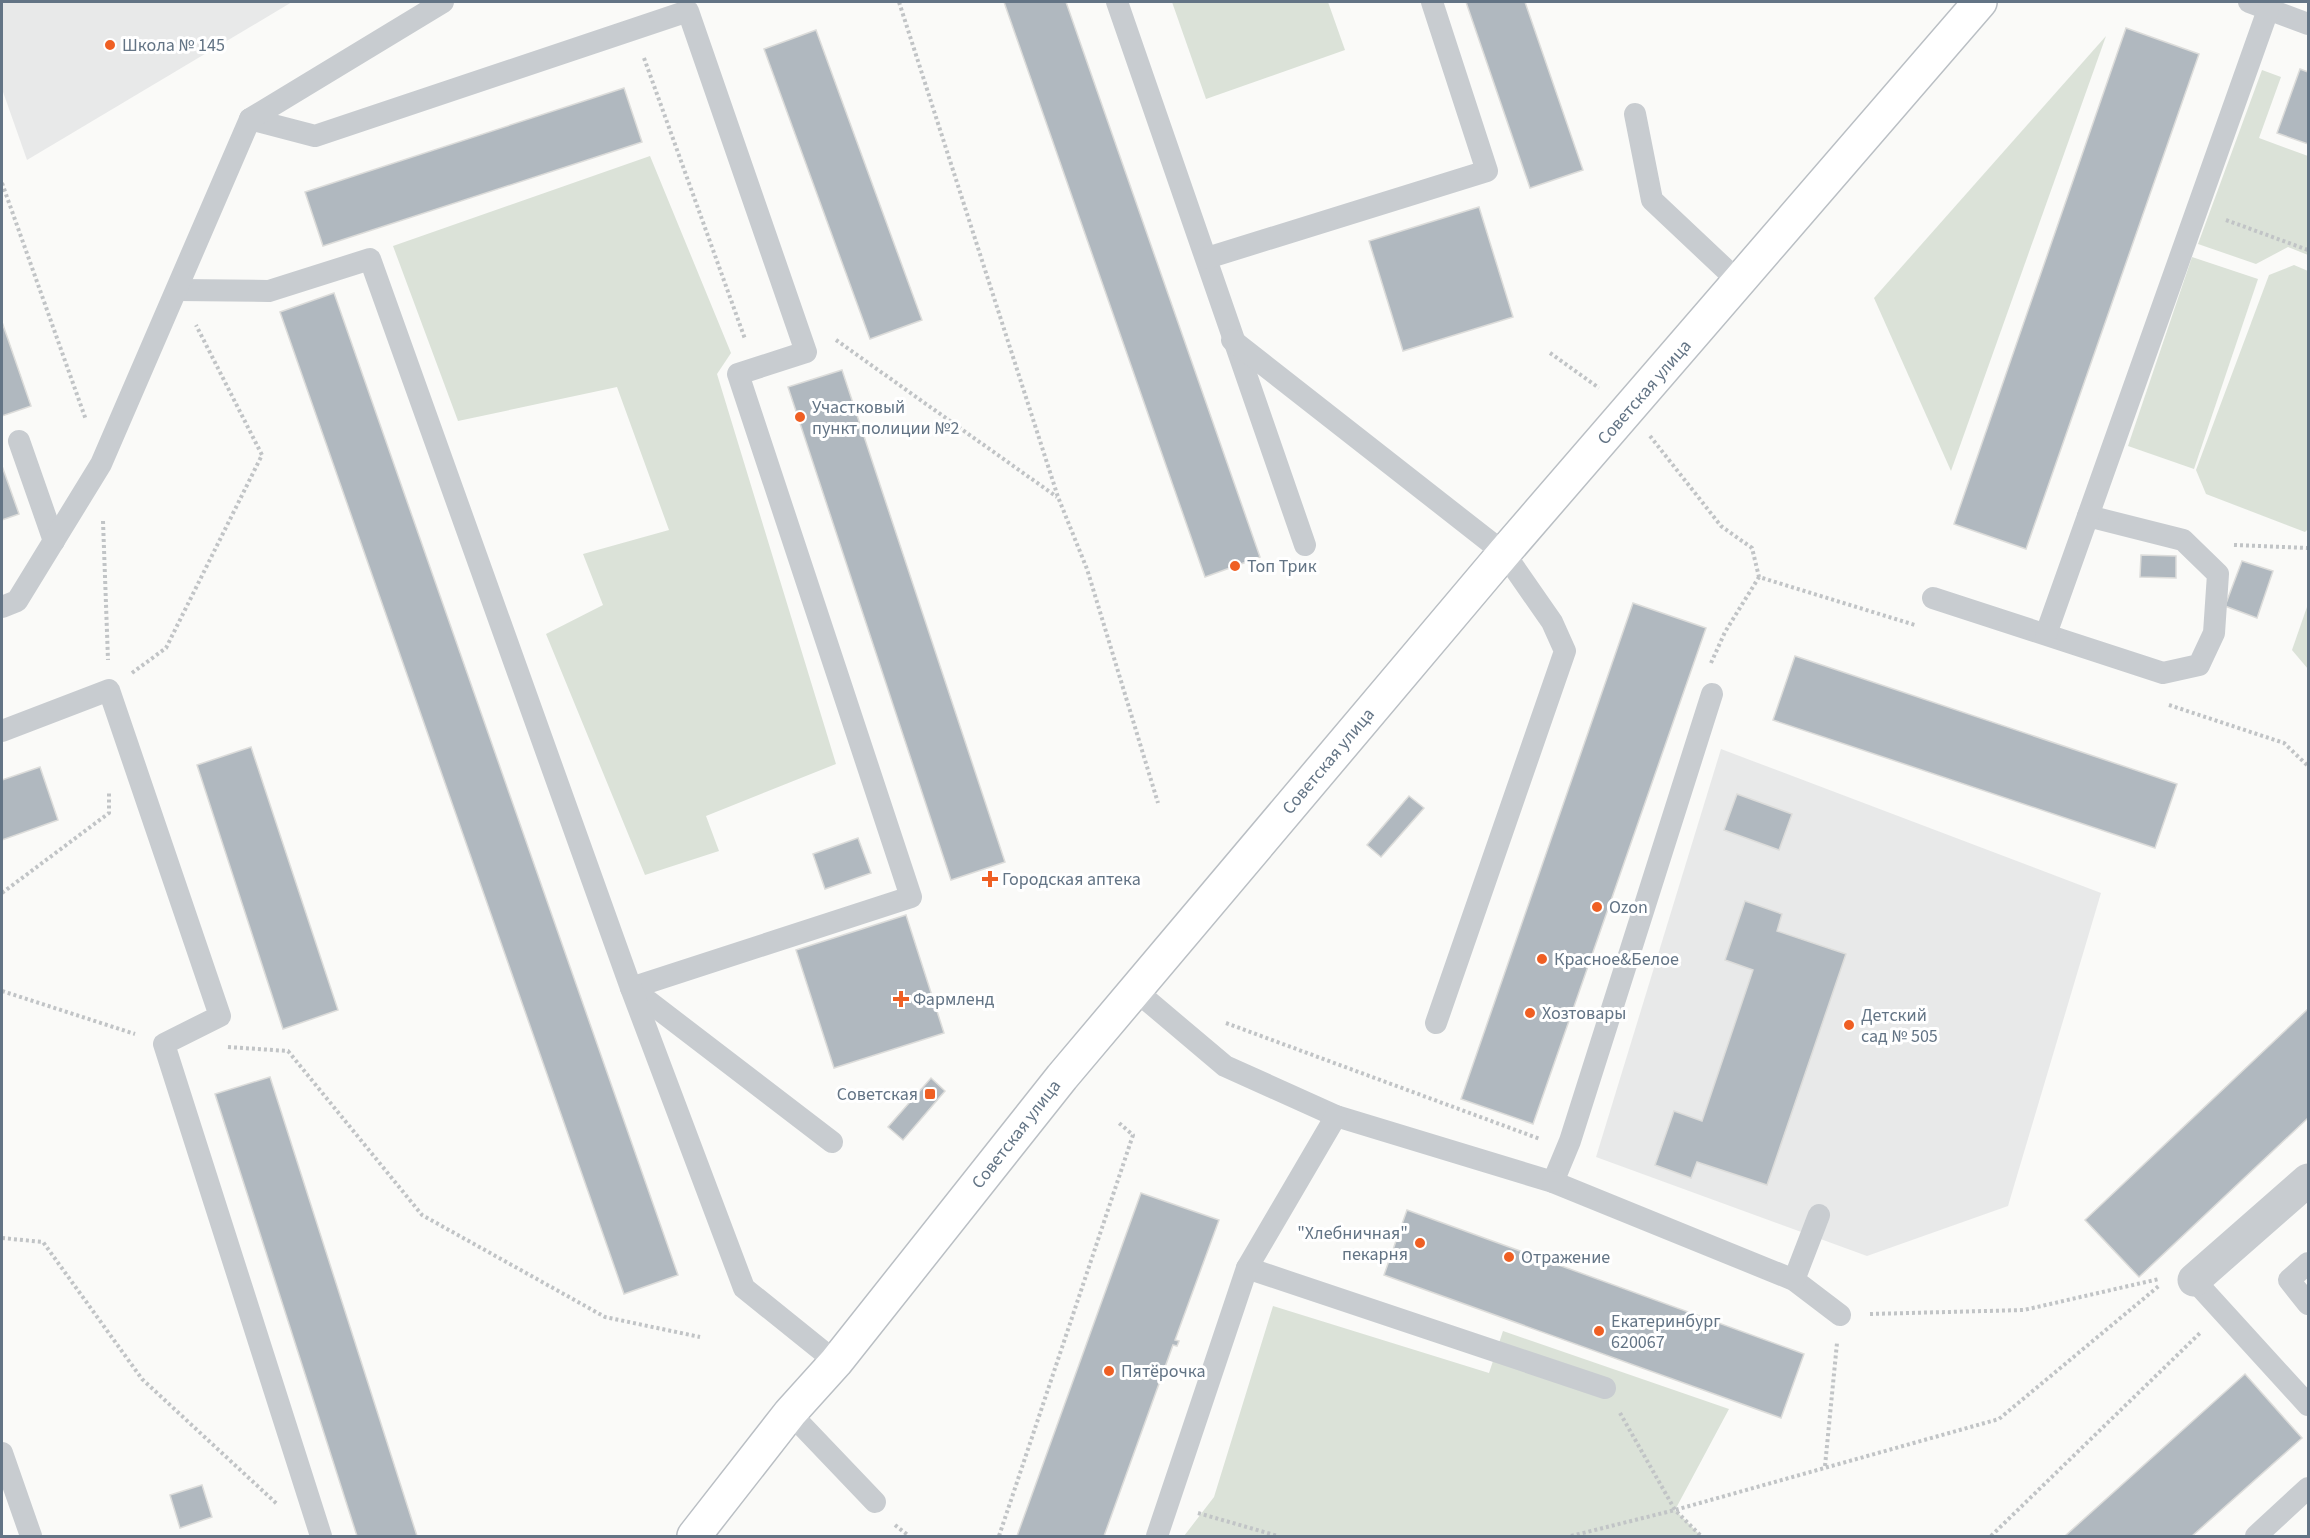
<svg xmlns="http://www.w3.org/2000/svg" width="2310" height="1538" font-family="'Source Sans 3',sans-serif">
	<rect width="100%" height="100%" fill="#fafaf8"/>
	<g fill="#e8e9e9">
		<polygon points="2,2 292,2 27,160 2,89"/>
		<polygon points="1721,749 2101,893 2008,1206 1867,1256 1596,1157"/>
	</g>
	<g fill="#dbe2d8">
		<polygon points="1172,2 1328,2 1345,50 1206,99"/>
		<polygon points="2106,36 1951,471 1874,298"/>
		<polygon points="2262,70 2281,77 2259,138 2308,156 2308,255 2288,247 2256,264 2198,244"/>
		<polygon points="650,156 731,353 717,374 836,764 706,816 719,851 645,875 546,634 603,605 583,554 669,530 617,387 458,421 393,246"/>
		<polygon points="2192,257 2258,279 2194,469 2128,446"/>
		<polygon points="2294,265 2308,271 2308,529 2305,532 2206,494 2196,470 2269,275"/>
		<polygon points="2308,604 2308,669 2292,650"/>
		<polygon points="1273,1306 1489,1373 1503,1331 1729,1409 1675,1510 1701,1536 1184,1536 1214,1497"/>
	</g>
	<g fill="#b0b8bf" stroke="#dcdcda" stroke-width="1.5">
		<polygon points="1004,2 1066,2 1260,557 1205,577"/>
		<polygon points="1466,2 1525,2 1583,170 1530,188"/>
		<polygon points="2126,28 2199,54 2026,549 1954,524"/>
		<polygon points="816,30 922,320 870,339 764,49"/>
		<polygon points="2300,69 2308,72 2308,144 2277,133"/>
		<polygon points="624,88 642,142 323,246 305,192"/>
		<polygon points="1479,207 1513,317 1403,351 1369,241"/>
		<polygon points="334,293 678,1275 624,1294 280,312"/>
		<polygon points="2,322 31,406 2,416"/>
		<polygon points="842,370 1005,862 951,880 788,387"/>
		<polygon points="2,466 19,514 2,520"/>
		<polygon points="2141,555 2176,556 2176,578 2140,577"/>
		<polygon points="2242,561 2273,571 2257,618 2225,606"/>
		<polygon points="1633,603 1706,628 1533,1124 1461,1099"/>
		<polygon points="1795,656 2177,784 2155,848 1773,720"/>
		<polygon points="251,747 338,1010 283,1029 197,765"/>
		<polygon points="40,767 58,820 2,840 2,780"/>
		<polygon points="1737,794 1792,814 1779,850 1724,830"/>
		<polygon points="1409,796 1424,808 1381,857 1367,845"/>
		<polygon points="858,838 871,873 825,889 813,854"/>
		<polygon points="1745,901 1782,914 1777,931 1846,954 1767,1185 1697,1162 1691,1178 1655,1165 1674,1111 1702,1121 1753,970 1725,960"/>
		<polygon points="906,915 944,1033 834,1068 796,950"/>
		<polygon points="2308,1009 2308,1118 2139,1277 2085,1220"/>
		<polygon points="270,1077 417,1536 357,1536 255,1218 215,1094"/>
		<polygon points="931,1078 945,1091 903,1140 888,1127"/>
		<polygon points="1141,1193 1219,1220 1175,1340 1179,1341 1177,1346 1173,1345 1104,1536 1017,1536"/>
		<polygon points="1407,1210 1804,1354 1781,1418 1384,1275"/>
		<polygon points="2245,1374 2302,1438 2192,1536 2065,1536"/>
		<polygon points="202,1485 212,1517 180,1528 170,1495"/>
	</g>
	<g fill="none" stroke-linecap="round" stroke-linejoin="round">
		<g stroke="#babfc4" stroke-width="36">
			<polyline id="secondary" points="694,1536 790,1413 836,1362 1062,1077 1504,553 1980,2"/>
		</g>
		<g stroke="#c1c4c6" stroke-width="4" stroke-dasharray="3 3" stroke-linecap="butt">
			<polyline points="899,2 1058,497 1087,569 1158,803"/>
			<polyline points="644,58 745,339"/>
			<polyline points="2,183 86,420"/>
			<polyline points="2226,220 2308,250"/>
			<polyline points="836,340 1057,497"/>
			<polyline points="1550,353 1599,388"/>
			<polyline points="1650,436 1721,526 1752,548 1759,577 1915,625"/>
			<polyline points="103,521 108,660"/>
			<polyline points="2234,545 2308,548"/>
			<polyline points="1711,663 1725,632 1759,577"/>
			<polyline points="132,673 166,648 262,455 196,325"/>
			<polyline points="2169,705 2284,743 2308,766"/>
			<polyline points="2,893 109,813 109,792"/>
			<polyline points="2,991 135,1034"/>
			<polyline points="1226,1023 1540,1139"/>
			<polyline points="228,1047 288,1051 422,1215 605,1317 700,1337"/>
			<polyline points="2,1238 43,1242 142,1379 277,1504"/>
			<polyline points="1870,1314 2024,1310 2159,1279"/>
			<polyline points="1620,1413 1675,1510 1701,1536"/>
			<polyline points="1825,1466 1837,1343"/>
			<polyline points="1198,1513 1278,1536"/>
			<polyline points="895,1525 909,1536"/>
			<polyline points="999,1536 1133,1135 1119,1123"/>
			<polyline points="1571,1536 1675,1510 1999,1419 2160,1285"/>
			<polyline points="1991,1536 2201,1332"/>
		</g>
		<g stroke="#c8ccd0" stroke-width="22">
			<polyline points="1117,2 1305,545"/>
			<polyline points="2249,2 2308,24"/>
			<polyline points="1635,114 1652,200 1739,282"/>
			<polyline points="250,119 315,136 688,11 806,352 738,374 911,897 631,988 832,1142"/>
			<polyline points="1207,258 1487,171 1432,2"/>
			<polyline points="178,290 269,291 370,259 631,988 744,1288 836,1362"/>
			<polyline points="1232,340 1504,553 1552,622 1565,651 1436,1023"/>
			<polyline points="19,441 54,541"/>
			<polyline points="1933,598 2163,673 2199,665 2214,633 2218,574 2183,540 2088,516"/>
			<polyline points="2,607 17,601 101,464 250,119 443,2"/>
			<polyline points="2046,634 2268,10"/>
			<polyline points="2,731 109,690 220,1016 164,1044 321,1536"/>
			<polyline points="1135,990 1225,1066 1336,1116 1553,1182 1570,1141 1712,694"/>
			<polyline points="1553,1182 1794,1280 1840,1315"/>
			<polyline points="2308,1263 2289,1280 2308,1304"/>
			<polyline points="1247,1268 1605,1388"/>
			<polyline points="1794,1280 1819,1215"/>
			<polyline points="2194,1280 2308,1405"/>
			<polyline points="790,1413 875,1502"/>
			<polyline points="2,1453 31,1536"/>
			<polyline points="1157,1536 1247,1268 1336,1116"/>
			<polyline points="2256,1536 2308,1488"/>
		</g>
		<polyline stroke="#c8ccd0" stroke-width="33" points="2194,1280 2308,1180"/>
		<use href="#secondary" stroke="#fff" stroke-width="33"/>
	</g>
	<g fill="#ef5f23" stroke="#fff" stroke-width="2">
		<circle cx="110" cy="45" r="6"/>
		<circle cx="800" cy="417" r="6"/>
		<circle cx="1235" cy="566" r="6"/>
		<path d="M987 870h6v6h6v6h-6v6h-6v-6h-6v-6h6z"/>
		<circle cx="1597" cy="907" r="6"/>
		<circle cx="1542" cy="959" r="6"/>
		<path d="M898 990h6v6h6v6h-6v6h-6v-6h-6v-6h6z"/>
		<circle cx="1530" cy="1013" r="6"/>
		<circle cx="1849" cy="1025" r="6"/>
		<rect x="924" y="1088" width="12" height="12" rx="3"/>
		<circle cx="1420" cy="1243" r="6"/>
		<circle cx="1509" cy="1257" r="6"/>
		<circle cx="1599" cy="1331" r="6"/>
		<circle cx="1109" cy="1371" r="6"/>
	</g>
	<g text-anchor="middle" stroke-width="6" stroke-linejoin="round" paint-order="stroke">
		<g font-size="18" fill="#637485" stroke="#fff" text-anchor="start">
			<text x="122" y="51">Школа № 145</text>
			<text x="812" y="413">Участковый<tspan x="812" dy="21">пункт полиции №2</tspan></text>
			<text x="1247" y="572">Топ Трик</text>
			<text x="1002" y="885">Городская аптека</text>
			<text x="1609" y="913">Ozon</text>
			<text x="1554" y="965">Красное&amp;Белое</text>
			<text x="913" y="1005">Фармленд</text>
			<text x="1542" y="1019">Хозтовары</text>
			<text x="1861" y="1021">Детский<tspan x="1861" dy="21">сад № 505</tspan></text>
			<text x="918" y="1100" text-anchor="end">Советская</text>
			<text x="1408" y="1239" text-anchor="end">"Хлебничная"<tspan x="1408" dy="21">пекарня</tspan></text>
			<text x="1521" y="1263">Отражение</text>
			<text x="1611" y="1327">Екатеринбург<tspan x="1611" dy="21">620067</tspan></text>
			<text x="1121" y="1377">Пятёрочка</text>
		</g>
		<g font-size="18" fill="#637485" stroke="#fff">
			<text transform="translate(1644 392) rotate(-49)" y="6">Советская улица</text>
			<text transform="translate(1328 761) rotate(-50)" y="6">Советская улица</text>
			<text transform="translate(1016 1134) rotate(-52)" y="6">Советская улица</text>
		</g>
	</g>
	<rect width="2310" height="1538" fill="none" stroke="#637485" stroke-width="6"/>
</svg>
